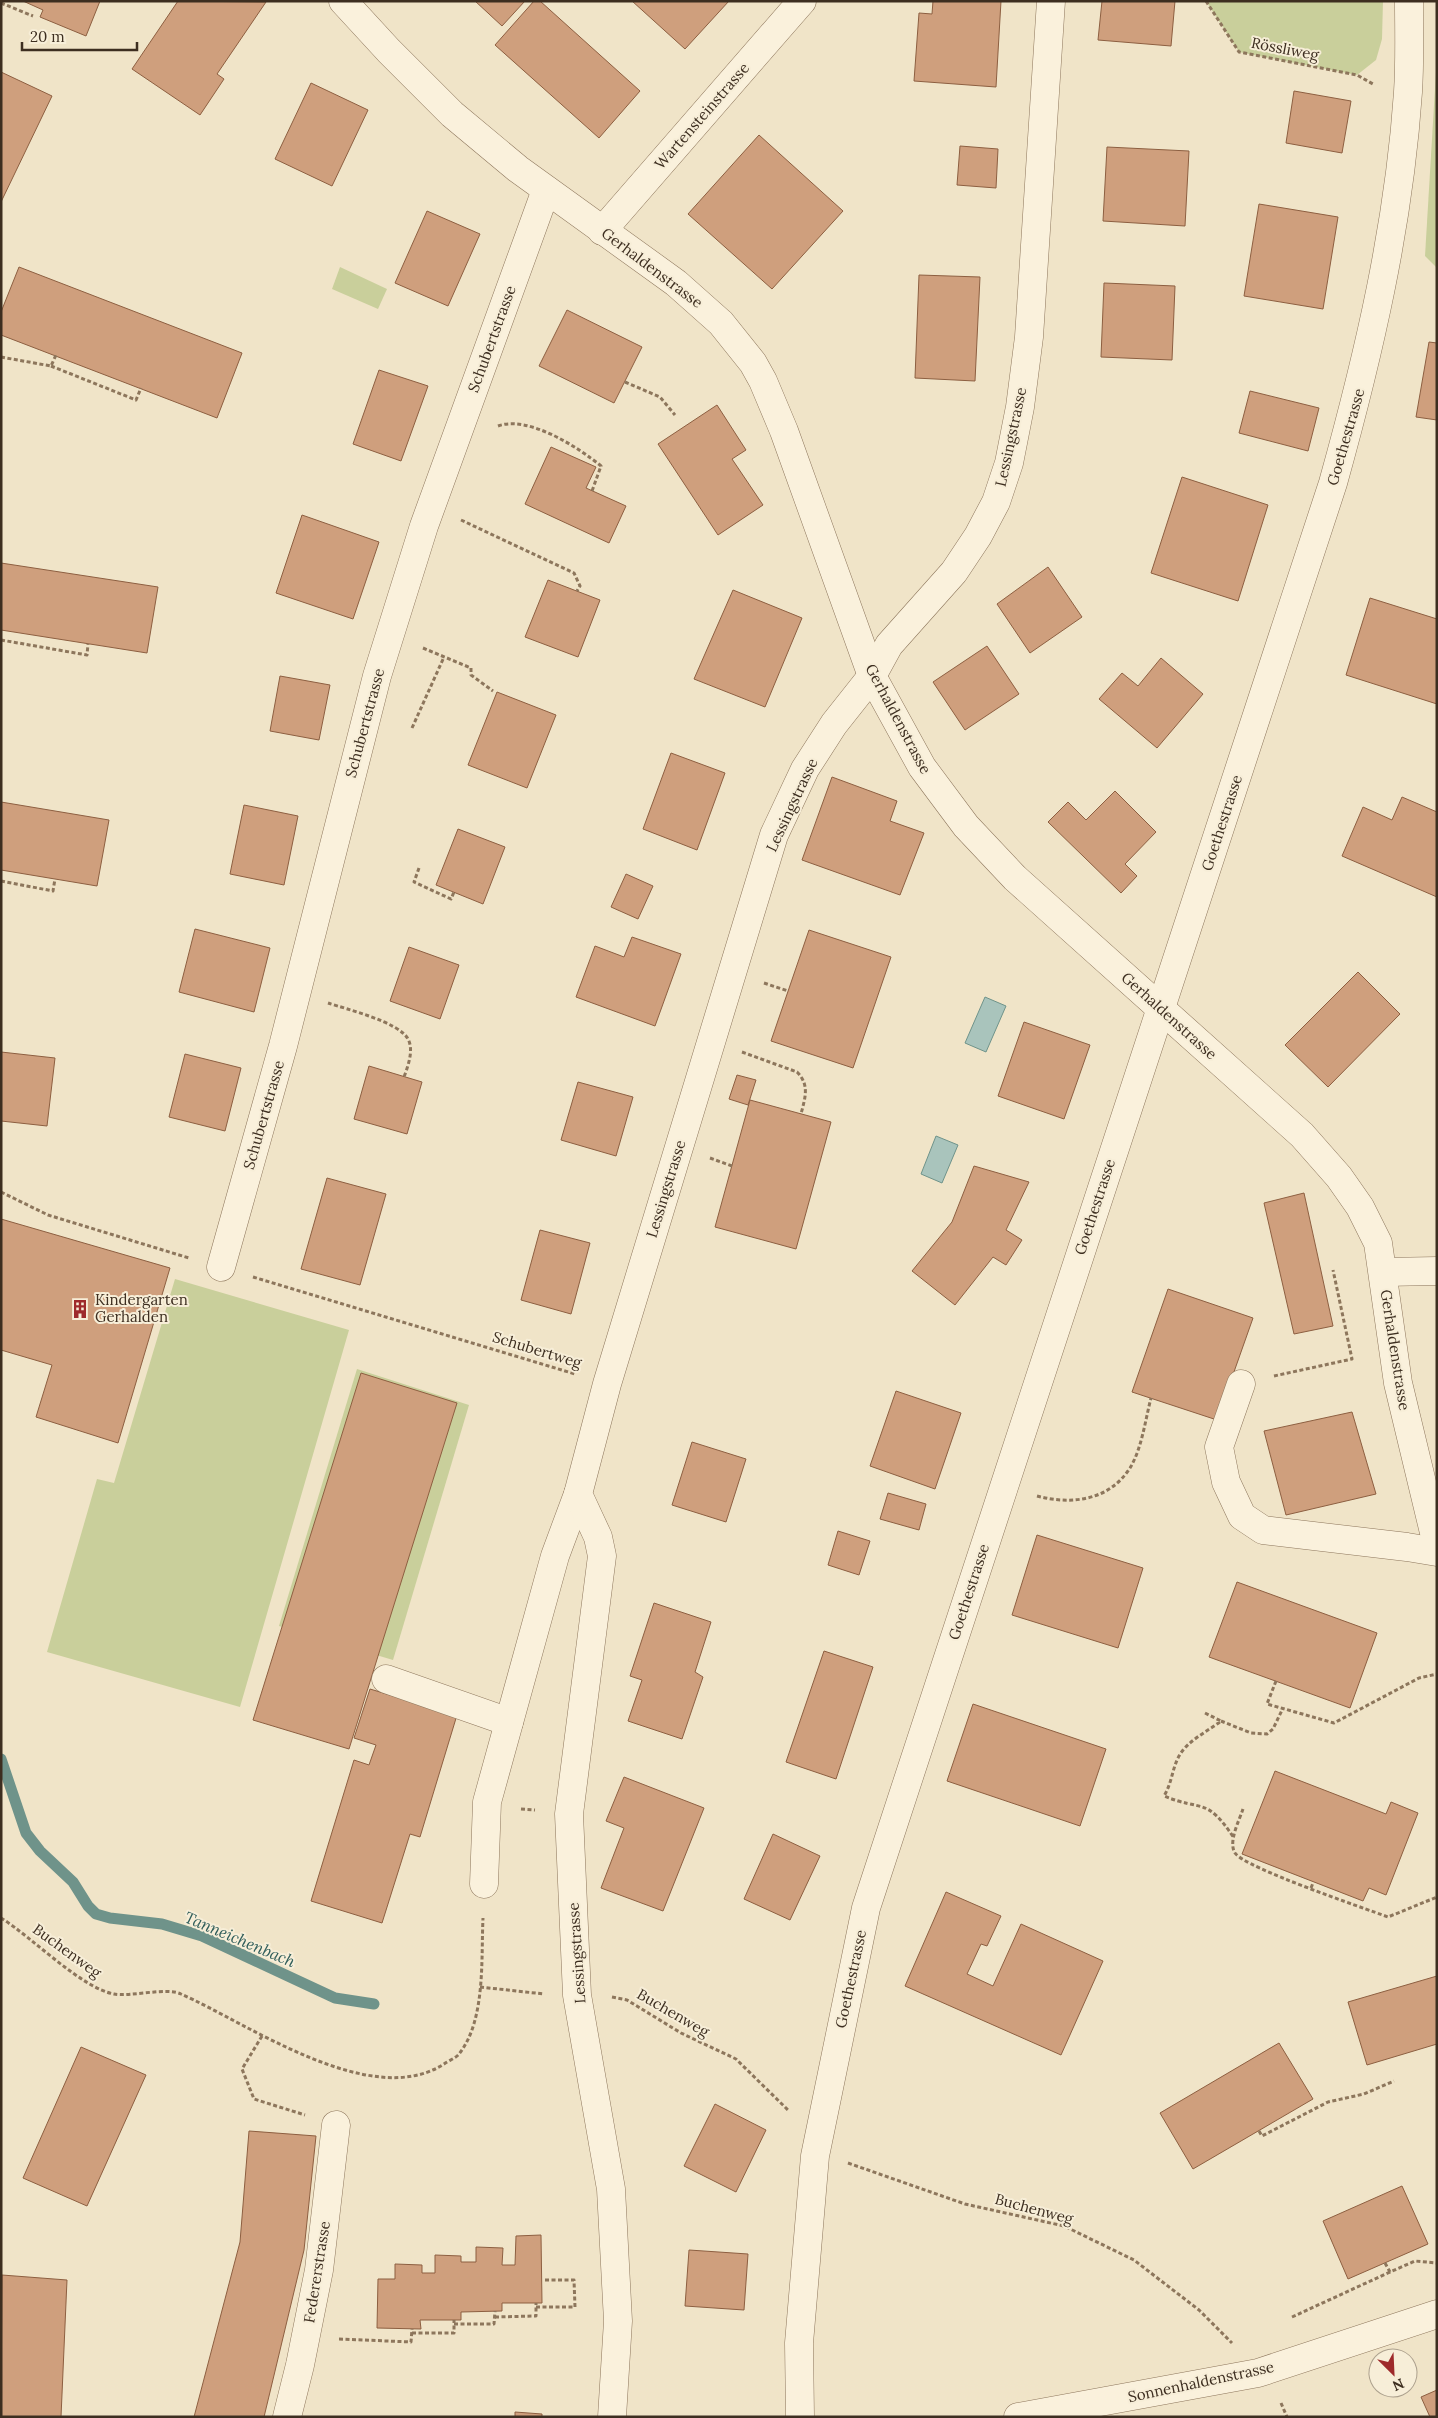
<svg xmlns="http://www.w3.org/2000/svg" width="1438" height="2418" font-family="Lora,serif">
	<rect width="100%" height="100%" fill="#f0e4c8"/>
	<g fill="#c9cf9b">
		<polygon points="1206,1 1383,1 1382,39 1376,60 1357,75 1239,52"/>
		<polygon points="1437,55 1437,268 1425,256"/>
		<polygon points="340,267 387,289 378,309 332,289"/>
		<polygon points="175,1279 349,1330 240,1707 47,1652 97,1479 114,1483"/>
		<polygon points="357,1369 469,1405 393,1660 279,1626"/>
	</g>
	<g fill="#a9c4bc" stroke="#6f938a">
		<polygon points="985,997 1006,1006 986,1052 965,1043"/>
		<polygon points="936,1136 958,1145 942,1183 921,1174"/>
	</g>
	<g fill="none" stroke-linecap="round" stroke-linejoin="round">
		<polyline stroke="#6f938a" stroke-width="11" points="1,1759 26,1833 40,1851 73,1882 88,1906 96,1914 110,1918 162,1924 202,1936 335,1998 374,2004"/>
	</g>
	<g fill="#cf9f7d" stroke="#8d5f41">
		<polygon points="23,1 100,1 86,36 40,17 43,10"/>
		<polygon points="178,1 266,2 217,74 224,79 200,115 132,69"/>
		<polygon points="475,1 525,1 502,26"/>
		<polygon points="534,1 540,1 640,91 599,138 495,45"/>
		<polygon points="632,1 729,1 685,49"/>
		<polygon points="933,1 1001,1 996,87 914,81 919,13 932,14"/>
		<polygon points="1102,1 1175,1 1171,46 1098,40"/>
		<polygon points="1,72 52,96 1,202"/>
		<polygon points="311,83 368,110 332,186 275,159"/>
		<polygon points="1294,91 1351,101 1342,153 1286,143"/>
		<polygon points="759,135 843,211 772,289 688,214"/>
		<polygon points="960,146 998,149 996,188 957,185"/>
		<polygon points="1107,147 1189,151 1185,226 1103,221"/>
		<polygon points="1259,204 1338,217 1323,309 1244,296"/>
		<polygon points="427,211 480,234 448,306 395,283"/>
		<polygon points="19,267 242,353 217,418 1,335 1,312"/>
		<polygon points="919,275 980,277 975,381 915,378"/>
		<polygon points="1104,283 1175,286 1172,360 1101,357"/>
		<polygon points="567,310 642,347 614,403 539,366"/>
		<polygon points="1429,342 1437,343 1437,420 1416,417"/>
		<polygon points="379,370 428,386 401,461 353,444"/>
		<polygon points="1250,391 1319,408 1308,451 1239,433"/>
		<polygon points="717,405 746,450 732,459 763,505 718,535 658,444"/>
		<polygon points="551,447 596,467 586,488 626,506 609,543 525,504"/>
		<polygon points="1182,477 1268,505 1238,601 1151,573"/>
		<polygon points="302,515 379,542 353,619 276,593"/>
		<polygon points="1,563 158,587 147,653 1,630"/>
		<polygon points="1048,567 1082,617 1030,653 997,604"/>
		<polygon points="548,580 600,600 578,657 525,637"/>
		<polygon points="733,590 802,618 765,707 694,679"/>
		<polygon points="1370,598 1437,619 1437,704 1346,675"/>
		<polygon points="987,646 1019,694 965,730 933,682"/>
		<polygon points="1161,658 1203,694 1157,748 1099,699 1122,673 1138,686"/>
		<polygon points="280,676 330,685 319,740 270,731"/>
		<polygon points="497,692 556,715 527,788 468,765"/>
		<polygon points="671,753 725,773 697,850 643,829"/>
		<polygon points="832,777 897,801 890,821 924,833 900,895 802,860"/>
		<polygon points="1115,791 1156,832 1125,864 1137,876 1121,893 1048,822 1068,802 1086,820"/>
		<polygon points="1402,797 1437,812 1437,897 1342,856 1363,807 1392,820"/>
		<polygon points="1,802 109,820 97,886 1,870"/>
		<polygon points="244,805 298,816 284,885 230,874"/>
		<polygon points="458,829 505,847 483,904 436,885"/>
		<polygon points="626,874 653,886 638,919 611,907"/>
		<polygon points="195,929 270,948 254,1012 179,992"/>
		<polygon points="809,930 891,957 853,1068 771,1041"/>
		<polygon points="632,937 681,954 655,1026 576,997 595,946 624,957"/>
		<polygon points="409,947 459,965 440,1019 390,1001"/>
		<polygon points="1358,972 1400,1014 1328,1087 1285,1045"/>
		<polygon points="1024,1022 1090,1045 1064,1119 998,1096"/>
		<polygon points="1,1052 55,1058 47,1126 1,1121"/>
		<polygon points="185,1054 241,1068 225,1131 169,1117"/>
		<polygon points="369,1066 422,1082 407,1134 354,1119"/>
		<polygon points="737,1075 756,1080 748,1105 729,1099"/>
		<polygon points="578,1082 633,1097 616,1156 561,1140"/>
		<polygon points="750,1100 831,1122 796,1249 715,1227"/>
		<polygon points="974,1166 1029,1182 1006,1230 1022,1240 1006,1265 993,1257 955,1305 912,1271 952,1222"/>
		<polygon points="327,1178 386,1194 360,1285 301,1269"/>
		<polygon points="1304,1193 1333,1326 1294,1334 1264,1203"/>
		<polygon points="1,1219 170,1268 118,1443 36,1417 52,1365 1,1350"/>
		<polygon points="540,1230 590,1243 571,1314 521,1300"/>
		<polygon points="1168,1289 1253,1318 1217,1420 1132,1392"/>
		<polygon points="361,1373 457,1403 349,1749 253,1720"/>
		<polygon points="896,1391 961,1413 935,1489 870,1466"/>
		<polygon points="1352,1412 1376,1494 1286,1515 1264,1431"/>
		<polygon points="692,1442 746,1459 726,1522 672,1505"/>
		<polygon points="888,1493 926,1504 919,1530 880,1519"/>
		<polygon points="838,1531 870,1541 859,1575 828,1565"/>
		<polygon points="1037,1535 1143,1568 1118,1648 1012,1615"/>
		<polygon points="1237,1582 1377,1633 1350,1708 1209,1657"/>
		<polygon points="654,1603 711,1622 695,1672 703,1677 682,1739 628,1721 642,1680 630,1676"/>
		<polygon points="824,1651 873,1667 836,1779 786,1762"/>
		<polygon points="370,1689 457,1715 420,1837 410,1834 382,1923 311,1901 354,1760 369,1765 376,1745 354,1738"/>
		<polygon points="973,1704 1106,1749 1080,1826 947,1781"/>
		<polygon points="1275,1771 1386,1814 1391,1802 1418,1813 1386,1895 1369,1888 1363,1901 1242,1854"/>
		<polygon points="624,1777 704,1808 663,1911 601,1888 624,1828 606,1821"/>
		<polygon points="773,1834 820,1856 790,1920 744,1899"/>
		<polygon points="946,1892 1001,1916 987,1946 981,1944 967,1974 993,1986 1021,1924 1103,1961 1061,2055 905,1986"/>
		<polygon points="1437,1976 1437,2044 1367,2065 1348,2002"/>
		<polygon points="1279,2043 1313,2099 1193,2169 1160,2113"/>
		<polygon points="81,2047 146,2075 87,2206 23,2178"/>
		<polygon points="715,2104 766,2130 736,2192 684,2166"/>
		<polygon points="249,2131 316,2136 304,2250 264,2417 194,2417 240,2242"/>
		<polygon points="1402,2186 1428,2244 1348,2279 1323,2221"/>
		<polygon points="541,2235 542,2303 502,2303 502,2311 461,2312 461,2320 420,2320 421,2329 377,2328 378,2279 395,2279 395,2264 422,2265 422,2273 435,2273 435,2255 461,2256 461,2262 476,2262 476,2247 503,2248 502,2265 515,2265 516,2236"/>
		<polygon points="689,2250 748,2254 744,2310 685,2306"/>
		<polygon points="2,2275 67,2280 61,2417 1,2417"/>
		<polygon points="1437,2390 1437,2417 1430,2417 1421,2397"/>
		<polygon points="515,2412 542,2414 542,2417 515,2417"/>
	</g>
	<g fill="none" stroke-linecap="round" stroke-linejoin="round">
		<g stroke="#8d765c" stroke-width="29">
			<g id="minor">
				<polyline points="343,1 389,51 452,114 518,169 676,283 721,323 753,363 763,381 784,431 872,676 922,767 966,826 1015,878 1302,1135 1339,1177 1360,1207 1378,1243 1398,1383 1437,1545"/>
				<polyline points="602,231 802,1"/>
				<polyline points="221,1267 283,1046 377,676 424,526 546,190"/>
				<polyline points="1383,1272 1437,1271"/>
				<polyline points="1241,1384 1219,1447 1226,1482 1242,1516 1263,1530 1407,1547 1437,1552"/>
				<polyline points="386,1679 509,1722"/>
				<polyline points="484,1884 487,1802 555,1556 578,1494"/>
				<polyline points="287,2417 300,2365 319,2270 336,2125"/>
				<polyline points="612,2417 618,2321 611,2189 577,1995 569,1814 602,1556 598,1537 578,1494 607,1384 774,835 805,769 834,724 872,676 889,645 954,572 978,536 996,502 1009,463 1020,407 1029,337 1051,1"/>
				<path d="M800,2417L799,2343L815,2156L866,1908L1333,483C1369,354 1399,225 1408,92C1410,62 1409,31 1409,1"/>
				<polyline points="1018,2417 1258,2373 1437,2314"/>
			</g>
		</g>
		<g stroke="#8d765c" stroke-width="3" stroke-dasharray="4 2.5" stroke-linecap="butt">
			<polyline points="1206,1 1239,52 1357,75 1373,84"/>
			<polyline points="1,3 33,16"/>
			<polyline points="1,357 51,366 56,355"/>
			<polyline points="51,366 136,400 141,388"/>
			<polyline points="625,382 660,397 675,415"/>
			<path d="M498,426C528,415 578,447 601,466L592,491"/>
			<polyline points="461,520 574,573 580,586 577,591"/>
			<polyline points="1,640 87,655 88,644"/>
			<polyline points="423,648 471,668 471,675 493,691"/>
			<polyline points="412,728 444,657"/>
			<polyline points="419,868 414,882 451,899 454,892"/>
			<polyline points="1,881 53,891 55,879"/>
			<polyline points="764,983 788,991"/>
			<path d="M328,1003C346,1009 399,1022 408,1039C414,1050 408,1066 404,1077"/>
			<path d="M742,1052L797,1072C810,1085 805,1098 801,1114"/>
			<polyline points="710,1158 732,1166"/>
			<polyline points="1,1192 48,1215 189,1258"/>
			<polyline points="253,1277 575,1374"/>
			<polyline points="1274,1376 1352,1359 1333,1270"/>
			<path d="M1037,1496C1071,1505 1109,1501 1130,1468C1142,1448 1145,1421 1151,1398"/>
			<polyline points="1276,1681 1267,1704 1334,1723 1419,1678 1437,1674"/>
			<path d="M1205,1713L1221,1721C1207,1732 1188,1740 1179,1756C1172,1769 1172,1783 1164,1796C1203,1812 1206,1796 1234,1838"/>
			<polyline points="1221,1721 1251,1733 1267,1734 1273,1729 1283,1708"/>
			<polyline points="521,1809 535,1810"/>
			<path d="M1243,1809C1239,1821 1228,1842 1235,1853C1245,1868 1364,1908 1388,1917L1437,1897"/>
			<polyline points="1311,1888 1313,1883"/>
			<path d="M1,1918C32,1937 81,1988 114,1994C131,1997 167,1987 181,1994C249,2024 371,2111 444,2064C448,2061 456,2058 459,2054C486,2020 481,1958 483,1918"/>
			<polyline points="480,1987 544,1994"/>
			<polyline points="612,1997 627,2000 681,2033 736,2059 789,2111"/>
			<polyline points="262,2036 242,2069 254,2099 305,2115"/>
			<polyline points="1259,2131 1262,2136 1328,2102 1364,2094 1394,2081"/>
			<polyline points="848,2163 965,2204 1064,2226 1134,2260 1199,2310 1232,2343"/>
			<polyline points="1385,2263 1390,2272 1415,2261 1437,2263"/>
			<polyline points="536,2307 575,2307 574,2280 543,2280"/>
			<polyline points="495,2317 536,2316 536,2303"/>
			<polyline points="1292,2317 1390,2272"/>
			<polyline points="454,2324 494,2324 495,2311"/>
			<polyline points="412,2333 454,2333 454,2320"/>
			<polyline points="339,2339 411,2342 412,2329"/>
			<polyline points="1281,2403 1287,2417"/>
		</g>
		<use href="#minor" stroke="#faf1dc" stroke-width="28"/>
	</g>
	<defs>
		<g id="building-bare" transform="scale(1.5)"><path d="M-4-6H4V6H1V3H-1V6H-4ZM-2.5-4.3h1.7v1.8h-1.7ZM.8-4.3h1.7v1.8H.8ZM-2.5-1h1.7V.8h-1.7ZM.8-1h1.7V.8H.8Z" fill="#9e2a2b" stroke="#f7eed8" stroke-width="2.5" paint-order="stroke"/></g>
	</defs>
	<g fill-rule="evenodd">
		<use href="#building-bare" x="80" y="1309"/>
	</g>
	<g text-anchor="middle" stroke-width="4" stroke-linejoin="round" paint-order="stroke">
		<g font-size="15" fill="#3d2e20" stroke="#f7eed8">
			<text transform="translate(1285 49) rotate(11)" y="5">Rössliweg</text>
			<text transform="translate(702 116) rotate(-49)" y="5">Wartensteinstrasse</text>
			<text transform="translate(652 268) rotate(37)" y="5">Gerhaldenstrasse</text>
			<text transform="translate(492 339) rotate(-70)" y="5">Schubertstrasse</text>
			<text transform="translate(1011 437) rotate(-78)" y="5">Lessingstrasse</text>
			<text transform="translate(1346 437) rotate(-74)" y="5">Goethestrasse</text>
			<text transform="translate(898 719) rotate(62)" y="5">Gerhaldenstrasse</text>
			<text transform="translate(365 723) rotate(-75)" y="5">Schubertstrasse</text>
			<text transform="translate(792 805) rotate(-65)" y="5">Lessingstrasse</text>
			<text transform="translate(1222 823) rotate(-72)" y="5">Goethestrasse</text>
			<text transform="translate(1169 1016) rotate(42)" y="5">Gerhaldenstrasse</text>
			<text transform="translate(264 1115) rotate(-74)" y="5">Schubertstrasse</text>
			<text transform="translate(666 1189) rotate(-73)" y="5">Lessingstrasse</text>
			<text transform="translate(1095 1207) rotate(-72)" y="5">Goethestrasse</text>
			<text transform="translate(537 1350) rotate(17)" y="5">Schubertweg</text>
			<text transform="translate(1395 1350) rotate(81)" y="5">Gerhaldenstrasse</text>
			<text transform="translate(969 1592) rotate(-72)" y="5">Goethestrasse</text>
			<text transform="translate(67 1951) rotate(36)" y="5">Buchenweg</text>
			<text transform="translate(577 1953) rotate(-94)" y="5">Lessingstrasse</text>
			<text transform="translate(851 1979) rotate(-78)" y="5">Goethestrasse</text>
			<text transform="translate(673 2013) rotate(30)" y="5">Buchenweg</text>
			<text transform="translate(1034 2209) rotate(15)" y="5">Buchenweg</text>
			<text transform="translate(317 2272) rotate(-81)" y="5">Federerstrasse</text>
			<text transform="translate(1201 2382) rotate(-12)" y="5">Sonnenhaldenstrasse</text>
		</g>
		<g font-size="15" fill="#3d2e20" stroke="#f7eed8" text-anchor="start">
			<text x="95" y="1305">Kindergarten<tspan x="95" dy="17">Gerhalden</tspan></text>
		</g>
		<g font-size="16" font-style="italic" fill="#2f5d5a" stroke="#f7eed8">
			<text transform="translate(240 1939) rotate(23)" y="6">Tanneichenbach</text>
		</g>
	</g>
	<rect width="1438" height="2418" fill="none" stroke="#3d2e20" stroke-width="5"/>
	<g transform="translate(1393 2373) rotate(156)"><circle r="24" fill="#f7eed8" stroke="#ada18e"/>
	<path d="M0-4L9 19L0 12L-9 19Z" fill="#9e2a2b"/>
	<text y="-8" font-size="14" font-weight="bold" text-anchor="middle" fill="#3d2e20">N</text>
	</g>
	<path d="M22 42v8h115v-8" fill="none" stroke="#3d2e20" stroke-width="2.5"/>
	<text x="30" y="42" font-size="15" fill="#3d2e20" stroke="#f7eed8" stroke-width="4" paint-order="stroke">20 m</text>
</svg>
